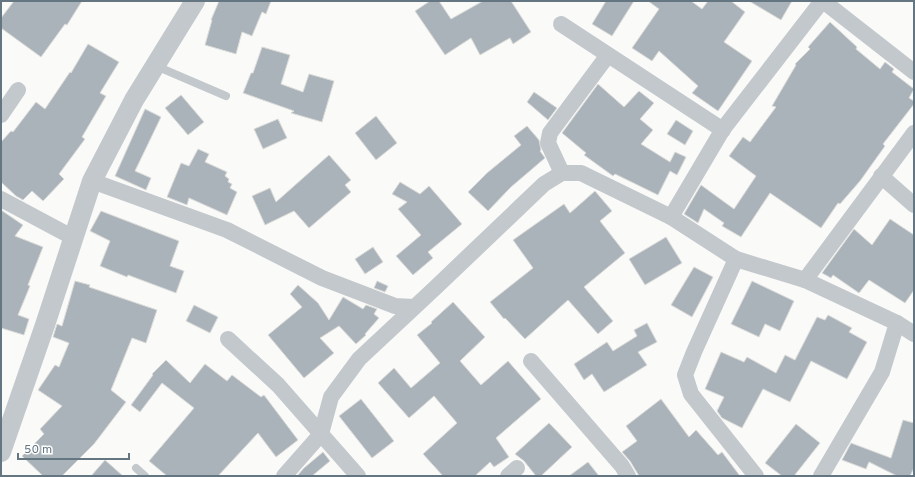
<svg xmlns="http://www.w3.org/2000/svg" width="915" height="477" font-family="Overpass,sans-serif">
	<rect width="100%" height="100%" fill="#fafaf8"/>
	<g fill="#aab3b9" stroke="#dcdcda">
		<polygon points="14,1 82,1 67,25 65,24 41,57 1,28 1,18"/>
		<polygon points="219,1 271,1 266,14 262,12 252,36 242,32 236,54 205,45 212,20 211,20"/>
		<polygon points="430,1 439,1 451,19 483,1 511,1 531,32 513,44 510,38 480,55 471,38 445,55 415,11"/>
		<polygon points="606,1 634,1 612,36 592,24"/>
		<polygon points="648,1 691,1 702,9 708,1 731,1 745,12 724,42 752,61 718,111 692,93 698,86 659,51 652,61 632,48 659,9"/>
		<polygon points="749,1 792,1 781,20"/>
		<polygon points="830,22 857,47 856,49 880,69 885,62 894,69 892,72 914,89 909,98 914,101 914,104 883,144 885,146 860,181 840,204 838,203 821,228 770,193 741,237 722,226 724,223 704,209 698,223 684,214 701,185 734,209 756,176 729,156 743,137 750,142 776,107 772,106 796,65 795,64 810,49 808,47"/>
		<polygon points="88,44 119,62 100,93 106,96 82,137 85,139 59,174 64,179 43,201 32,191 23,200 16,196 1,182 1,142 11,131 13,132 36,102 45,109 70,72 71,73"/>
		<polygon points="262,47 290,55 281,84 303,92 309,74 334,81 322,122 291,113 294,111 243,93 251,73 253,73"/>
		<polygon points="598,84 624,107 639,91 654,103 640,119 653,130 641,144 670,162 675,152 686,157 677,175 670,171 658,195 615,174 613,176 584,155 586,153 562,133"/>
		<polygon points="534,92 557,108 548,120 527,102"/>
		<polygon points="181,95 204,122 188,135 165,108"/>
		<polygon points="145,109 161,117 135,171 151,178 146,190 115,176"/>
		<polygon points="376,116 397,143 376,160 355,133"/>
		<polygon points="278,119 287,138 263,149 254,129"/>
		<polygon points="676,120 693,131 685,145 667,134"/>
		<polygon points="527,126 539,140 541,150 540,151 545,158 511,187 488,211 468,192 487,173 521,145 514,136"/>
		<polygon points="198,149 209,154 205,162 227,172 225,176 229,179 228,182 232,184 230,188 237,192 227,215 189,198 187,205 167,197 181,163 189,166"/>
		<polygon points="329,155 351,180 345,185 351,192 309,228 294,211 265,225 252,196 270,188 276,202"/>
		<polygon points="400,182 420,194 429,186 462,224 428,252 433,258 413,275 396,256 421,235 398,209 407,202 392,194"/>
		<polygon points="595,191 612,211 600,221 625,253 584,287 613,321 598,334 568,300 525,339 505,318 504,319 490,302 533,268 513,240 564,204 570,213"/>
		<polygon points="1,210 23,225 15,236 43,247 28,285 30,286 18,315 29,319 24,335 1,328"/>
		<polygon points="101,211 179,241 170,266 184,271 176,293 128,275 127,277 100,266 110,241 90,231"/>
		<polygon points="890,219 914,235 914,290 905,303 869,280 859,293 833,275 831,278 822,273 854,229 872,245"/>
		<polygon points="666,237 682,263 645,285 629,259"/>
		<polygon points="373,247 383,262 365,274 355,259"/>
		<polygon points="694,267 713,277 692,317 671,305"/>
		<polygon points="75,281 90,285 89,287 157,310 146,343 132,338 111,390 126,402 94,444 62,476 43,476 22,456 44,434 40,429 62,406 38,390 55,365 59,367 69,343 53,337 57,324 62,326"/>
		<polygon points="377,281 388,286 385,292 374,288"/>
		<polygon points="752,281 794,301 780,331 765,324 759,337 731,324"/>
		<polygon points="298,285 318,303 329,320 343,297 363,309 366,305 377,309 374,314 379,318 365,334 366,335 356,344 339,326 320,338 334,353 304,378 268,335 302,307 290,294"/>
		<polygon points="453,302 485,337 460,361 481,385 508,361 541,399 496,438 509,457 494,467 490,462 475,476 443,476 423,454 457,423 434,396 409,418 378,383 394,368 411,388 440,363 417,335 432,323 431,322"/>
		<polygon points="194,305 218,317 210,333 186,321"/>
		<polygon points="828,315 852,328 849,332 867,342 847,379 811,361 790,402 763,389 742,428 722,418 717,411 724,397 705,389 721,352 744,362 747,357 776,373 785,355 795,360 817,317 825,320"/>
		<polygon points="647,323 657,342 638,352 647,365 604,392 592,374 584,380 574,364 607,342 613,351 637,336 634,330"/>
		<polygon points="166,360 190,383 205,364 227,381 232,375 261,397 264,395 298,440 276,457 258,433 218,476 167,476 149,461 194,408 162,383 140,412 131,405 153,375 152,374"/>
		<polygon points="361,399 394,441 372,458 339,416"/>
		<polygon points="661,399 689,437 696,430 718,455 722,452 740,476 639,476 630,461 622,452 637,441 626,426"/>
		<polygon points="903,420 914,423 914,468 910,476 897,476 869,462 866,469 842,460 851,443 891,458"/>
		<polygon points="549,423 572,447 541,476 536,476 524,461 515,454"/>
		<polygon points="796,424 820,443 794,476 782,476 765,463"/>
		<polygon points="323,452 330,461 312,476 297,476 304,468"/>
		<polygon points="105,460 123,476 91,476"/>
		<polygon points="588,462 599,476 569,476"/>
	</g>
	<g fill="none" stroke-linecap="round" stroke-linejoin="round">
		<g stroke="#c3c8cc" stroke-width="8">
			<polyline points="156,66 226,96"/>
			<polyline points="136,468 145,476"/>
		</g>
		<g stroke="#c3c8cc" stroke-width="16">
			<polyline points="823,1 914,72"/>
			<polyline points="561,24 723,130"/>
			<polyline points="1,115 18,90"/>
			<polyline points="562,173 548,143 550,133 608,55"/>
			<polyline points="881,176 914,205"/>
			<polyline points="92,181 227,230 322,278 395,306 414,307"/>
			<polyline points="1,199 74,238"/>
			<polyline points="671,217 723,129 822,1"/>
			<polyline points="736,259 694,352 685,375 691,394 756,476"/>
			<polyline points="805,280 914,133"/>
			<polyline points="897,323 914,334"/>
			<polyline points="228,339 278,385 358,476"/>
			<polyline points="531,361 622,466 628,476"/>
			<polyline points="284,476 321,434 331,397 359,359 435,288 544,184 562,173 581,173 671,217 736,259 805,280 897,323 882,372 821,476"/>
			<polyline points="508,476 517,468"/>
		</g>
		<polyline stroke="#c3c8cc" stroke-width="20" points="1,452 45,325 92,181 134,100 195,1"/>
	</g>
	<rect width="915" height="477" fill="none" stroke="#657683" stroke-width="4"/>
	<path d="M18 453v6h111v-6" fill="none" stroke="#657683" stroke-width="2"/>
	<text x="24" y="453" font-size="12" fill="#657683" stroke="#ffffff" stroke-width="3" paint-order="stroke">50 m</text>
</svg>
